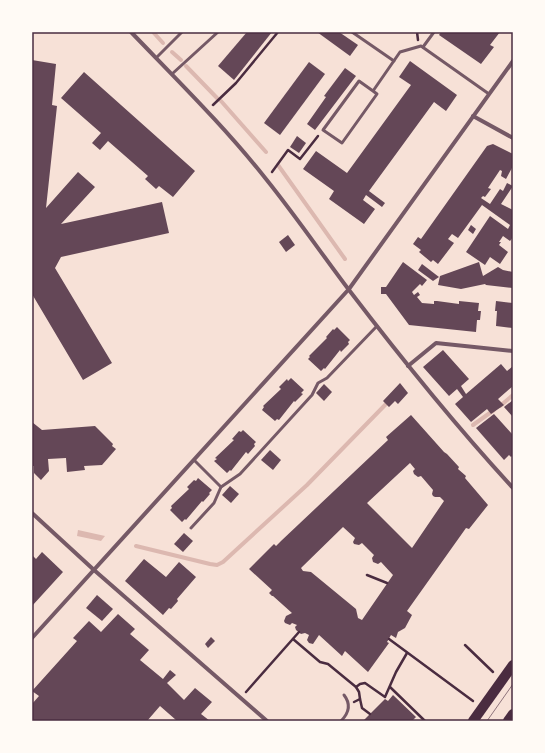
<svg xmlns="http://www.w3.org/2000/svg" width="545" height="753" font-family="'Space Grotesk',sans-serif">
	<rect width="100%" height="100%" fill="#f7e1d7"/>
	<polygon fill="#dcb8b0" points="78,530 105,536 101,541 77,536"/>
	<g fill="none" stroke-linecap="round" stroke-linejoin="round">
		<g stroke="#dcb8b0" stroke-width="4">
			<polyline points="153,32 163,43"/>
			<polyline points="172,52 181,60"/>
			<polyline points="186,66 217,98"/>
			<polyline points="221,101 266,152"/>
			<polyline points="278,165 345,259"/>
			<polyline points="500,406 513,395"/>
			<polyline points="473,425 494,410"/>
			<polyline points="136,546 210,564 217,565 223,562 307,485 386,404"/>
		</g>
	</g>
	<g fill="#644757" fill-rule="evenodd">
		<polygon points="247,32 272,32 234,80 218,66"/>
		<polygon points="317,32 339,32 358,45 350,56"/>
		<polygon points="441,32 500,32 490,45 494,47 481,64 439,35"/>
		<polygon points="32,60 56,64 52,105 57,106 46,208 78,172 95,187 61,224 162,202 169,233 61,257 55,268 112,363 83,380 32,294"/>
		<polygon points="410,61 457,95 446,111 434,102 369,191 385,203 382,207 366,195 363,200 375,209 364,224 329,199 334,191 303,169 316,151 347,173 411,85 399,77"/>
		<polygon points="309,62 325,74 280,135 264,123"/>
		<polygon points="345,68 356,76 315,130 307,124 326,97 324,96"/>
		<polygon points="84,72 195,171 173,197 159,186 156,189 145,179 148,176 108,141 100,150 92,143 101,133 61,98"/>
		<polygon points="297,136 306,143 299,153 290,147"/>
		<polygon points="493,144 513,154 513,166 506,179 501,176 502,171 500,170 488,188 491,189 485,197 483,196 481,198 490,204 500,189 503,191 507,183 513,186 501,204 513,210 513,237 510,241 503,236 499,242 501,242 499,245 508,252 500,264 490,257 485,265 466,252 490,216 508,229 510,225 482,205 458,238 452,234 448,239 454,243 438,264 433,260 431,262 419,252 421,250 413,244 418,237 421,239 487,146"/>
		<polygon points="471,225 476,229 473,234 468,230"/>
		<polygon points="288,235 295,245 286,252 279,242"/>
		<polygon points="403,262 427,280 422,286 420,284 412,292 414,295 418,292 420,295 417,297 422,303 434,304 434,301 437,301 459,304 459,301 479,303 478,311 481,311 480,320 477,320 476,332 409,325 386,294 381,294 381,287 386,287"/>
		<polygon points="479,262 483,276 498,267 503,270 513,272 513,288 486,285 485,284 461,289 438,285 440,276"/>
		<polygon points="422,264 439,277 433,281 418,270"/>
		<polygon points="496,301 513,303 513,328 496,326 497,311 495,311"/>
		<polygon points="337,327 350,340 348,342 349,344 341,352 340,350 325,369 324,368 321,371 308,359 310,357 309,356 327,338 326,337 333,329 334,330"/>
		<polygon points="443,350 469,379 461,386 466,394 501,364 507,371 513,366 513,386 498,399 504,405 491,414 487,409 471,422 455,404 463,397 457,389 449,396 423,367"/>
		<polygon points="291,378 304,390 301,393 303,394 295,402 294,401 279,420 277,419 275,421 262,410 264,407 263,406 281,389 279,387 287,379 288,381"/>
		<polygon points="400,383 408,393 398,404 395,401 389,407 383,401"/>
		<polygon points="324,384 332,392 324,401 316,393"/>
		<polygon points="513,400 513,417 504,407"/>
		<polygon points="494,414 512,434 513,433 513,455 511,457 509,455 504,460 476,428"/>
		<path d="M411,415L444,452L447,454L459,467L458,469L466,476L465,478L488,505L469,529L466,528L407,611L412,615L405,628L398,632L396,638L391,635L387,642L389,643L368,672L345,651L342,656L319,635L313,644L309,643L307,640L309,635L305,633L301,634L296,630L295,627L297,625L292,623L290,625L285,623L284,621L286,616L292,613L273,596H272L269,593L272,590L249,569L274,544L276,546L281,541L388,440L386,437ZM410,463L415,469L413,471L414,474L418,477L421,476L433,490L432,494L433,496L435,497H440L444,501L412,548L367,503ZM343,527L355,538L353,542L354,544L359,545L362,543L374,555L372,558L373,562L378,564L381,562L393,575L362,620L358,618L356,609L311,572L303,571L301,568Z"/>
		<polygon points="32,422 42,430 95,426 113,444 112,446 116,449 102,465 84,466 85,470 67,472 66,458 48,459 49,471 41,480 34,473 34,466 32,466"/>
		<polygon points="243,430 256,442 254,444 255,446 248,454 246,452 231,471 230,470 227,473 214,461 217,459 215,458 234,440 232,439 239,431 241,432"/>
		<polygon points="270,450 281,460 273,470 261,460"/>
		<polygon points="198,478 212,490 209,493 210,494 203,502 202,501 186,520 185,519 182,522 170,510 172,508 171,506 189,489 187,487 194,480 196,481"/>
		<polygon points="230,486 239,494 231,503 222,495"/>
		<polygon points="184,533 193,541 183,552 174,544"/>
		<polygon points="42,552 63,572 32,606 32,555 36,559"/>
		<polygon points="144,559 166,577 179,562 196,577 177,599 178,601 171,609 169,608 163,615 125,581"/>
		<polygon points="97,595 113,609 102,621 86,608"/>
		<polygon points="118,614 135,629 130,634 149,650 140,660 163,679 170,670 176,675 167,683 184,700 195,688 212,702 201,714 210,721 175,721 176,720 160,706 147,721 32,721 32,704 39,696 32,691 77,641 73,638 89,621 101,632"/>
		<polygon points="211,637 215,641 208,648 205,644"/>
		<polygon points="393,695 416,717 412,721 363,721 385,699 388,701"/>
	</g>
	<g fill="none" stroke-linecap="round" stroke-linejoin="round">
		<g stroke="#4a2c40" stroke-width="2.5">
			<polyline points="417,32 418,40"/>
			<polyline points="213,105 236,83 278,32"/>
			<polyline points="272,172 288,150 300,159 318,136"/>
			<polyline points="367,575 387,583"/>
			<polyline points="293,639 320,662 328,664 356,687 359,692 360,699 354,702"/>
			<polyline points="389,639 473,701"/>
			<polyline points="465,645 493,672"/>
			<polyline points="356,687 360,684 365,683 385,697 396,672 407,653"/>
			<polyline points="390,687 425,721"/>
			<polyline points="246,692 299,632"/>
			<polyline points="360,699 362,708 370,714"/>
		</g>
		<g stroke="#755966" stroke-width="3">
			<polyline points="352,32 394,61"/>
			<polyline points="423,47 434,32"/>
			<polyline points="156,58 182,32"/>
			<polyline points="172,74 218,32"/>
			<polyline points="373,91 377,94 342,143 323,130 359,81 373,91 400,52 421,46 489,94"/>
			<polyline points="194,460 221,487"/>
			<polyline points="191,528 214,503 221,487 240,474 312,395 318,383 327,378 377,326"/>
			<path d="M341,721C349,713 351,704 344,695"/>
		</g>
		<g stroke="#755966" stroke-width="4">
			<path d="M131,32C177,80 225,127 266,179C295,215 321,253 349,290C401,358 455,425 513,488"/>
			<polyline points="473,116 513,138"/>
			<polyline points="408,366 436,343 513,351"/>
			<polyline points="32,513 94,570 267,721"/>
			<polyline points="32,638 349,289 513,61"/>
		</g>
		<g stroke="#4a2c40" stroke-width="10">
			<polyline points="473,721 513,665"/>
			<polyline points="508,721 513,714"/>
		</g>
		<polyline stroke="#8f747c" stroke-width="1" points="487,721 513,684"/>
	</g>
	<rect width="545" height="753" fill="none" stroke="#fffaf5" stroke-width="66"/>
	<rect x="33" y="33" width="479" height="687" fill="none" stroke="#4a2c40" stroke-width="1.5"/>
</svg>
